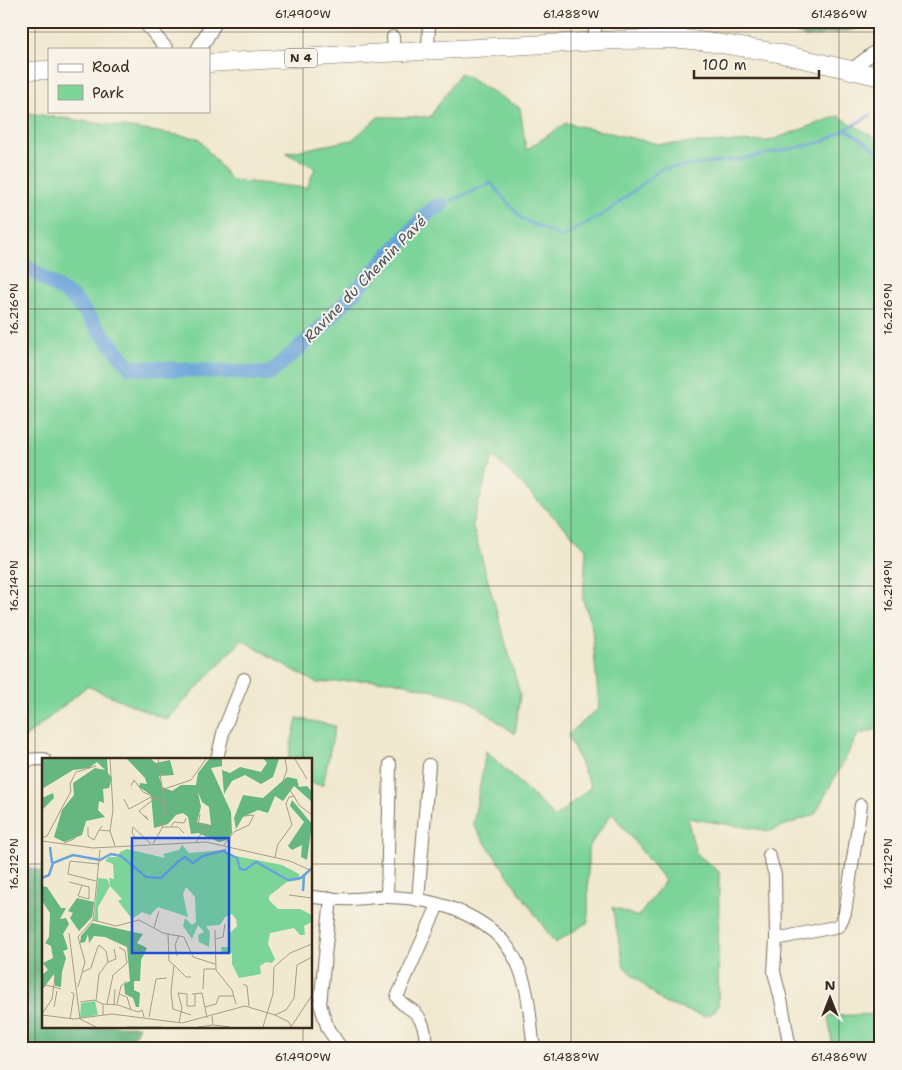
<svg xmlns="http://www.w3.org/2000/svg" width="902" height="1070" font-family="'Shantell Sans',sans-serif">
	<rect width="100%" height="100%" fill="#f7f3e8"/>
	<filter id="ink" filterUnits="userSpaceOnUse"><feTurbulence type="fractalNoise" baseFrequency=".02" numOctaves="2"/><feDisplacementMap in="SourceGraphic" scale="10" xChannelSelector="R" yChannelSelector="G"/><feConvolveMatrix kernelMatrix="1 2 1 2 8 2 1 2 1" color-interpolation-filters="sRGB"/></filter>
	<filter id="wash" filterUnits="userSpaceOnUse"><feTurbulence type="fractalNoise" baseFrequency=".0096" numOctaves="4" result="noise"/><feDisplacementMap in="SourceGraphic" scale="20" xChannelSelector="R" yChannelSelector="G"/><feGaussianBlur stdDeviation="1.12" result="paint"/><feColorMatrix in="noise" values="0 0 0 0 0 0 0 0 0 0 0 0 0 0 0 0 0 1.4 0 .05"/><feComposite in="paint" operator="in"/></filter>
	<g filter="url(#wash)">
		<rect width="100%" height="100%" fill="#f0e8cf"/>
		<g fill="#7cd499" stroke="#5c7f5c">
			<polygon points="460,73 520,108 526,150 566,123 658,144 769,141 838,116 881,141 881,728 858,735 815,814 770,831 687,818 696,853 719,872 718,1006 713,1013 704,1016 664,1003 624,967 612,907 638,917 665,881 612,813 588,848 588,922 555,943 473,825 486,751 555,817 591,787 568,735 599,708 592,628 583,600 586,549 493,456 472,524 520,694 515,734 467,699 393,681 364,680 316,683 242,640 167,720 87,686 21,741 21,112 198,138 231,180 307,188 315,168 286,153 352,140 378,117 430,117"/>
			<polygon points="297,718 335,726 323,785 311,783 311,759 288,759"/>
			<polygon points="881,1014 881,1049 833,1049 828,1016"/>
		</g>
		<g fill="#65b681" stroke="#507050">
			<polygon points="769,21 880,21 876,26 806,37"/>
			<polygon points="21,865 44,872 44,1026 139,1026 128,1049 21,1049"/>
		</g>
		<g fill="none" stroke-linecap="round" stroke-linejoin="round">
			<g stroke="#69a3d9" stroke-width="2.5">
				<polyline points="846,129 881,153"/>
				<polyline points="441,205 491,183 522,219 562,237 607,212 661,169 742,159 823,142 871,115"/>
			</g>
			<polyline stroke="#69a3d9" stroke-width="15" points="21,263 73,298 130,367 269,374 314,335 431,210 441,205"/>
		</g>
	</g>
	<g filter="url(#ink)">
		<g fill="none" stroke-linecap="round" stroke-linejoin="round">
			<g stroke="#7a6c5c" stroke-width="14">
				<g id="minor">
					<polyline points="143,21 167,49"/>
					<polyline points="393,37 394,53"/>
					<polyline points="594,41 596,21"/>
					<polyline points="428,51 429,21"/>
					<polyline points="852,69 881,47"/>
					<polyline points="217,759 224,729 244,679"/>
					<polyline points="21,760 44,759"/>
					<polyline points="769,855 775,875 776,939 774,972 782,1004 790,1049"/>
					<path d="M311,897C325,898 339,900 353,899C365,899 376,896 388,897C438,898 502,918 520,970C530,995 530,1022 534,1049"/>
					<polyline points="387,897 390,764"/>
					<polyline points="331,898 320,1004 328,1029 342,1049"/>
					<polyline points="418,900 429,765"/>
					<polyline points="776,939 839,926 845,913 861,805"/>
					<path d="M426,1049C426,1033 424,1017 409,1008C404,1005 400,1003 397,997L438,905"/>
				</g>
			</g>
			<g stroke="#7a6c5c" stroke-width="17">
				<polyline id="major" points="199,49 215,21"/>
			</g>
			<g stroke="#7a6c5c" stroke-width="19">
				<g id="highway">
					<polyline points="209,63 618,40 684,39 722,44 778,53 881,77"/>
					<polyline points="21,71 49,70"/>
				</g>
			</g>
			<use href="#minor" stroke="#fff" stroke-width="12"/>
			<use href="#major" stroke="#fff" stroke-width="15"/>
			<use href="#highway" stroke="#fff" stroke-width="18"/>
		</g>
	</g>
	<path fill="none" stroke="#3b2a1e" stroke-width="1" stroke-opacity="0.45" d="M35,21V1049M303,21V759M571,21V1049M839,21V1049M21,32H881M21,309H881M21,586H881M21,864H44M311,864H881M303,1026V1049"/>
	<g text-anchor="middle" stroke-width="4" stroke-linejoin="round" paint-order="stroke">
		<rect fill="#f7f3e8" stroke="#73665b" stroke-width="1" x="285" y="48.5" width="32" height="19" rx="4"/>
		<g font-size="12" font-weight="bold" fill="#3b2a1e">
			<text x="301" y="62">N 4</text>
		</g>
		<g font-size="15" font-style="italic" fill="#4b545f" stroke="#f7f3e8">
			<text transform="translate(365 279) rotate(-46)" y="5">Ravine du Chemin Pavé</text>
		</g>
	</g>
	<g transform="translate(42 758)">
		<rect width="270" height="270" fill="#f0e8cf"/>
		<path d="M140,87L147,95L181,92L189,97L240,107L257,116L258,122L245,124L227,138V142L236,151H258L270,157V164L262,168L263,177H258L252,170L228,175L226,186L233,201L230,205L224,204L218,208L219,216L197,220L190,206V195L180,194L179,189H187L186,177L195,168L194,161L190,156L183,159L178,167L164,168L168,174L167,189L157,184L156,177L162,174L156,167L150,181L141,168L143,160L150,167L154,164L153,139L144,129L141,136L146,159L116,149L108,157L100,154L90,161L76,143L80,141L68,128L56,149V164L52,162L56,120L65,121L68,128L67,120L72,121L71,106L63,103L67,99H76L78,94L85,91L123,100L121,96L137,92ZM53,243L56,257L38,260L39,245Z" fill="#7cd499"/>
		<path d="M0,1H65L66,15L70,20L67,30L61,31L62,45L57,43L56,52L63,59L44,63L40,77L22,84L12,79L20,52L32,37L31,25L53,10L63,12L55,4L47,10L31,12L0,31ZM85,1H109L114,5L128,2L132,17L117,18L120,29L130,33L139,27H154L156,15L167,1H180V8L169,10L189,54L190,75L185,82L177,84L156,75L149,76L146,59L141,55L134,57L126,66L112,70L109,37L97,29L98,25L105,26L103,20ZM156,34L160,44L167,49L169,67L155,64L159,49ZM222,1H237L231,19L219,26L203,17L190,23L182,36L180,12L188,15L198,9L219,14L225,5ZM245,19L255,21L257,29L265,28L270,34V44L252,28L241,43L233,38L226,55L216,52L201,59L194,71L192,60L201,37L221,40ZM11,35L12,40L0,52V40ZM250,42L270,66L265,102L259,99L260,87L250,92L246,88L262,64L248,48ZM0,128L5,129L19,150H24L18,161L24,160L27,166L21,176L26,191L21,193L24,200L20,214L19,229L13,228L12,216L0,232V217L6,212L1,205L11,200L9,188L3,185L7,179L8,155L0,143ZM35,140L52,144L50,159L37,173L28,160L31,155L26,153ZM50,165L101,176L95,185L105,190L99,202L98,223H92V232L98,235L97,249H94L91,240L83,236L82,226L88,223L85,189L63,179L52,178L47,185L46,176L43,184L38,185L39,178Z" fill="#65b681" fill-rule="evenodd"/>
		<path fill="none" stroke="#69a3d9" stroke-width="2.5" d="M8,89L10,105M181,93L195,100L198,111L203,112L214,104L246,122M138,102L143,99L151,105L161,98L184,92M0,120L7,117L11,105L31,97L58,102L69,96L79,98L104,119L119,120L138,102M246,122L259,120L270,110M261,133L262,118"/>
		<path fill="none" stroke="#a89c88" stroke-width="1" d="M68,1L71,52L68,73L73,88M243,1L245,12L241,23L252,38M253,1L265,21M89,28L92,22L101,34L110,38M122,31L149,22L164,1M82,41L87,51L109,39L123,44M103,57L106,62L97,53L113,40M60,68L57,72L68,73M46,69V78L52,82L57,72M120,69H129L132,64L142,65L144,60M129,69H136L142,75M93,79L90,75L91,69L109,86M0,80L5,78L29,33L28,26L34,14L54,8M0,83L51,90L164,84L248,103L270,113M154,84L161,73L168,71L164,66L156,67L158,56M22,85L32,81L37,73M111,86L120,70L123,49L116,1M182,87L192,74L207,67L212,57L203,58M233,99L236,86L250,67L244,46L247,39L252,38L257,47L270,57M54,123L26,116L28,103L56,106M27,124L47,129V141L36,138L40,127M247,137L270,140M51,162L74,168L97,162L121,175L142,179L151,199L173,206M112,170L117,153M173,172L174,212L190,232L194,246M27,175L38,261L54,269M126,176L127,203L132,207L129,234L131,251L149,257M174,181L181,179L183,166M135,198L133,187L137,177M66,204L74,201L72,191M132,207L144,219H149M41,214L49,210L55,191M201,226L205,228L207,248M36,229L43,204L36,179L51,162L58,92M0,231L4,227L19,231M161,231L162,211H174M77,236L85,239L89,252M150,236L160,235L165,260M54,243L57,216L66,204L64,193L57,187L55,191M38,244L52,242L61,246V257M61,246L76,247L96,254L100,252L102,259M65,246L71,217L85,205L83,193L77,189M75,246L79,228L85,223M72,247L73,231M12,249L15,233M163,249L174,246L177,238H192M0,256L10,241L13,219M0,257L32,261L70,256L140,265L203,248L233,257L244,252L252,240L255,207L270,199M233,257L247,264L249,269M107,259L114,221L125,220M28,261L32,236L29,234M137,265L140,250L136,235L145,236V248H153V236M172,267L188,269M85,269H120M156,269L171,267L170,258M221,269L231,236L232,209L248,195L270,186M249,269L270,237"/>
		<path fill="#1d4ed8" fill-opacity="0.15" stroke="#1d4ed8" stroke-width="2.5" d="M90,80H187V195H90Z"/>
		<rect width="270" height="270" fill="none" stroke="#3b2a1e" stroke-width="2.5"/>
	</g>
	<rect width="902" height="1070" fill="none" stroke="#f7f3e8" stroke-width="55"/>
	<rect x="48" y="48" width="162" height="65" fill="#f7f3e8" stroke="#aca397"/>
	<rect x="58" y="64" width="25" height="8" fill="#ffffff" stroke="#aca397"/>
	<text x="92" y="72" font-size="15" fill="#3b2a1e">Road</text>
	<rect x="58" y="85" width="25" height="15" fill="#7cd499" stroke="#aca397"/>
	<text x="92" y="98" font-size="15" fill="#3b2a1e">Park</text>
	<g transform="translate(830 998)" stroke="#f7f3e8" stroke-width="4" paint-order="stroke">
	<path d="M0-4L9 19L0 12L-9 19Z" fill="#3b2a1e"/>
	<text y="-8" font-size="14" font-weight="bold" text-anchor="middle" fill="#3b2a1e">N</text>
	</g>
	<path d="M694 70v8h125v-8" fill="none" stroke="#3b2a1e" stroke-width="2.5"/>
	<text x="702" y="70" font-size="15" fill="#3b2a1e" stroke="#f7f3e8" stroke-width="4" paint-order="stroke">100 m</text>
	<rect x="28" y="28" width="846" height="1014" fill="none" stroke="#3b2a1e" stroke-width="2"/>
	<g font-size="12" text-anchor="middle" fill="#3b2a1e">
		<text x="303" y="18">61.490°W</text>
		<text x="571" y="18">61.488°W</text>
		<text x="839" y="18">61.486°W</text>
		<text transform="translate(14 309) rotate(-90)" y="4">16.216°N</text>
		<text transform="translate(888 309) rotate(-90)" y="4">16.216°N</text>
		<text transform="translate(14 586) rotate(-90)" y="4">16.214°N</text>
		<text transform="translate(888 586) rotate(-90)" y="4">16.214°N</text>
		<text transform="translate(14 864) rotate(-90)" y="4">16.212°N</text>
		<text transform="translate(888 864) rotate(-90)" y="4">16.212°N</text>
		<text x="303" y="1061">61.490°W</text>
		<text x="571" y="1061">61.488°W</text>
		<text x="839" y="1061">61.486°W</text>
	</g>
</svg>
